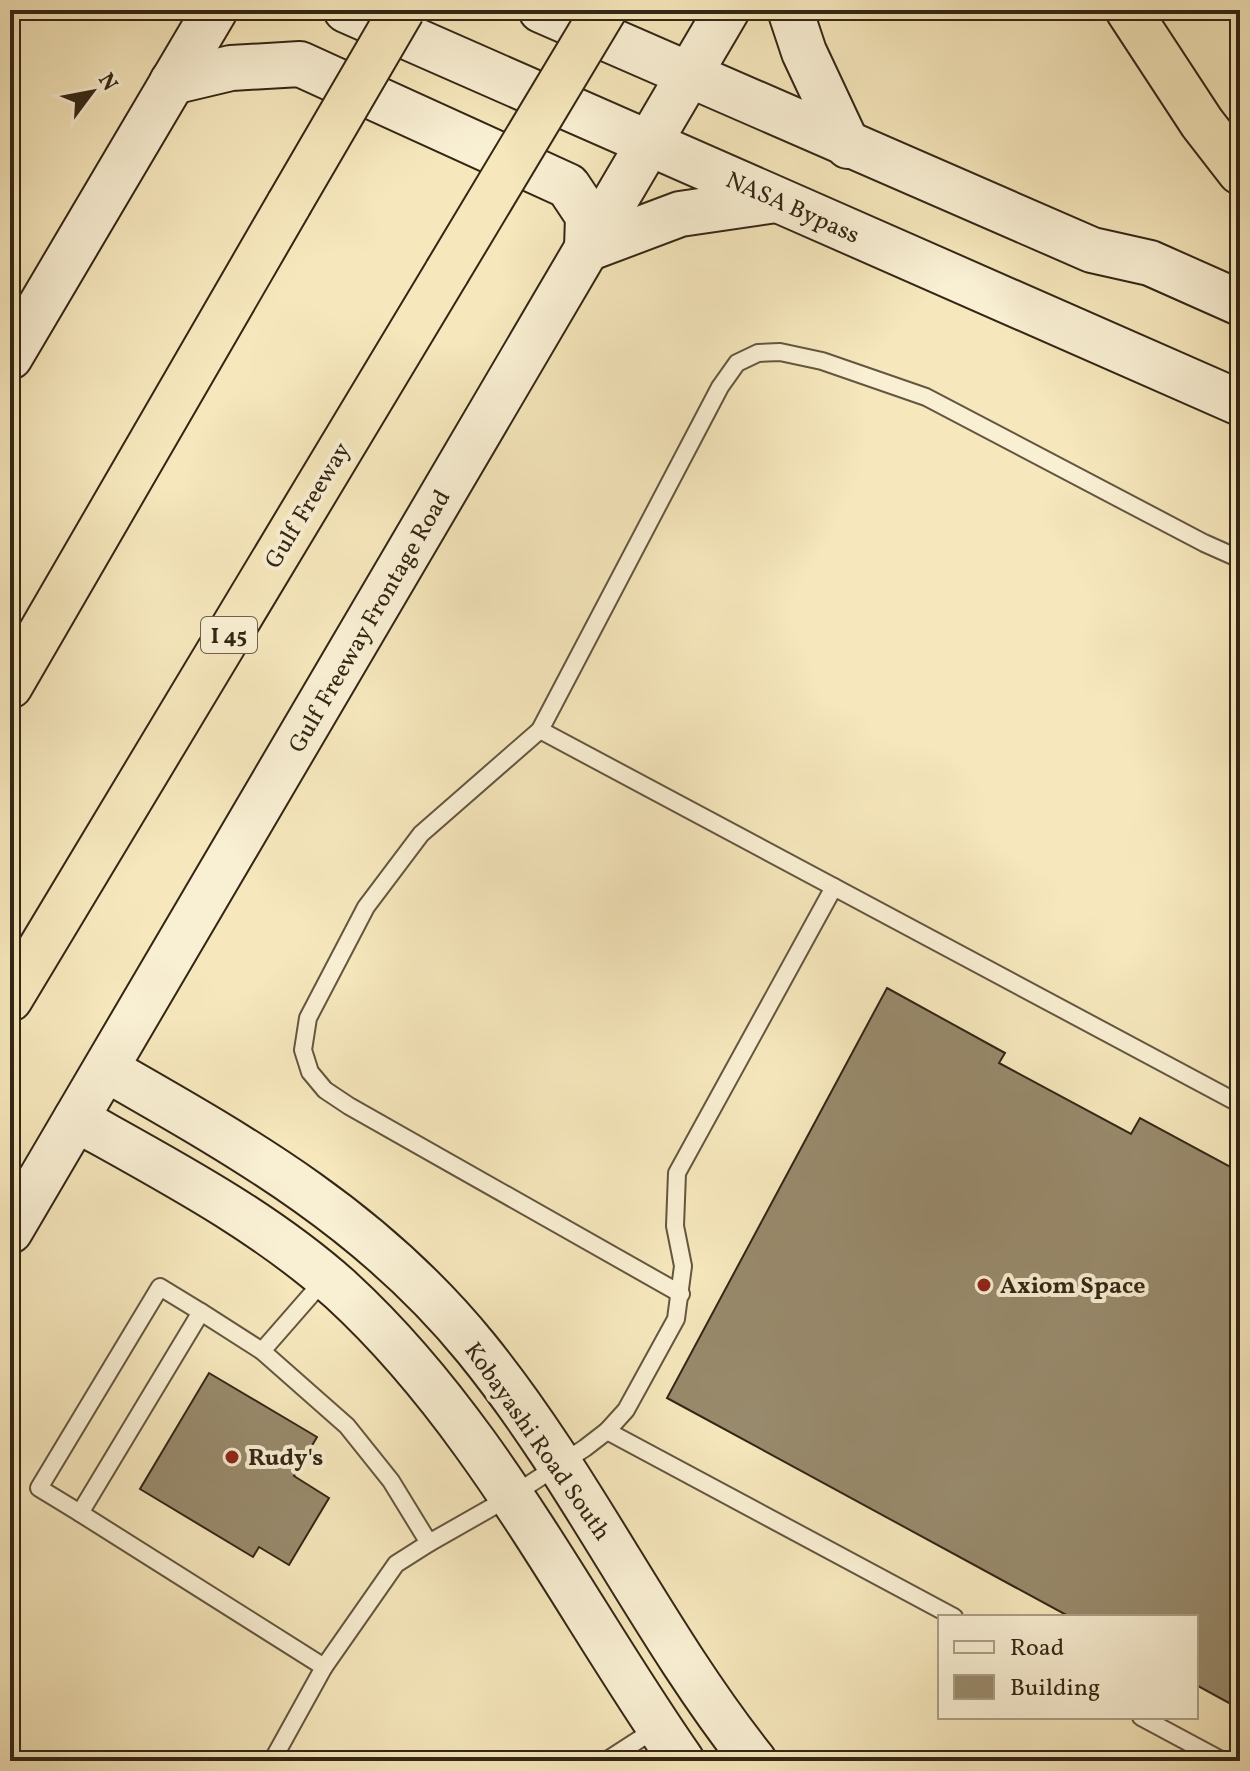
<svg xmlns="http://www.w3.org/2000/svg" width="1250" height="1771" font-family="Vollkorn,serif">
	<rect width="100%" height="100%" fill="#f6e7bc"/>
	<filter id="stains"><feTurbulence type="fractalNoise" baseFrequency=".0025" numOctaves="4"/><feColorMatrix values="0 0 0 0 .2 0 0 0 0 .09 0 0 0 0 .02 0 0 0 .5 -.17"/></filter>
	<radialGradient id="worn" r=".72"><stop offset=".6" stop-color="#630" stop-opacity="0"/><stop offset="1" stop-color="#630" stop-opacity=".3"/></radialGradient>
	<g fill="#988a6c" stroke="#332615" stroke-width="2">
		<polygon points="887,988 1005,1053 999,1063 1131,1134 1140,1118 1240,1172 1240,1709 1196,1685 1196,1617 1070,1617 667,1398"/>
		<polygon points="209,1373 317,1437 294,1476 329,1498 289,1565 259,1547 253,1557 140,1489"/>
	</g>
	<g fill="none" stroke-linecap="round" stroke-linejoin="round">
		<g stroke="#64563f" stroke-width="20">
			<g id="lane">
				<polyline points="540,730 1240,1104"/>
				<polyline points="681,1294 349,1106 325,1090 310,1072 303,1050 308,1018 366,907 421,834 540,730 720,387 737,363 758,353 780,352 822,361 926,397 1204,543 1240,559"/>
				<polyline points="262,1351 324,1280"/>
				<polyline points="607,1431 954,1617"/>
				<polyline points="80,1513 39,1488 160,1287 201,1312"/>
				<polyline points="324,1667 396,1564 429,1543"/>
				<polyline points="1141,1717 1223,1761"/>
				<polyline points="272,1761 324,1667 80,1513 201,1312 262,1351 347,1426 391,1481 429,1543 510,1497 585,1448 607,1431 626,1410 676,1319 683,1266 675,1226 677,1173 834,887"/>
				<polyline points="606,1761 657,1728"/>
			</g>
		</g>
		<g stroke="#332615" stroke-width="48">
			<g id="secondary">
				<polyline points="346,10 1240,403"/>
				<polyline points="541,10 1092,250 1150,263 1240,303"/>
				<polyline points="790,10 804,52 848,146"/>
				<polyline points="172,82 231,68 300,64 568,186 588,216 587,249"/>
				<polyline points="587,249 680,214 776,200"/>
				<polyline points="10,357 215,10"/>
				<path d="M106,1069C246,1149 372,1220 476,1348C581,1477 651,1631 754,1761"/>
				<path d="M76,1119C167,1170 263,1220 341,1290C485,1422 572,1603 682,1761"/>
				<polyline points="10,1231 727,10"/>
			</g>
		</g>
		<g stroke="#332615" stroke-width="48">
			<g id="highway">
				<polyline points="1128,10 1202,123 1240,172"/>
				<polyline points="10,686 289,204"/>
				<polyline points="10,999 447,272"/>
			</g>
		</g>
		<use href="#lane" stroke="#f9efd3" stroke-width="16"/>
		<use href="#secondary" stroke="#f9efd3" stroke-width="44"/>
		<use href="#highway" stroke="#f6e7bc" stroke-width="44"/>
		<g stroke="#332615" stroke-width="48" stroke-linecap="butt">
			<g id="highway-bridge">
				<polyline points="289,204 402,10"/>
				<polyline points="447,272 604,10"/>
			</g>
		</g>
		<use href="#highway-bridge" stroke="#f6e7bc" stroke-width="44"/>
	</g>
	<g fill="#8f2418" stroke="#f9efd3" stroke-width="3">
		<circle cx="984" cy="1285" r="8"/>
		<circle cx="232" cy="1457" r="8"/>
	</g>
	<g text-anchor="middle" stroke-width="8" stroke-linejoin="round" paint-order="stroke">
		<rect fill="#f9efd3" stroke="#6e624e" stroke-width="2" x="201" y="617" width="56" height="36" rx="6"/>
		<g font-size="22" font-weight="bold" fill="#332615">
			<text x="229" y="643">I 45</text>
		</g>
		<g font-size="24" fill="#332615" stroke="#f9efd3">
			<text transform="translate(793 207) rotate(24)" y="8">NASA Bypass</text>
			<text transform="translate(307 505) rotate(-59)" y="8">Gulf Freeway</text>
			<text transform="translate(369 621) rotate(-60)" y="8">Gulf Freeway Frontage Road</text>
			<text transform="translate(538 1441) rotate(55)" y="8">Kobayashi Road South</text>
		</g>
		<g font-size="24" font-weight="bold" fill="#332615" stroke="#f9efd3" text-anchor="start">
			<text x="1000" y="1293">Axiom Space</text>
			<text x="248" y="1465">Rudy's</text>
		</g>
	</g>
	<rect width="1250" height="1771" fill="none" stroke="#f6e7bc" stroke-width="40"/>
	<rect x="12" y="12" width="1226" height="1747" fill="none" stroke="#332615" stroke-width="4"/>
	<rect x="20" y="20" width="1210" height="1731" fill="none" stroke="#332615" stroke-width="2"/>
	<rect x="938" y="1615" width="260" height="104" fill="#f9efd3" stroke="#aa9f87" stroke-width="2"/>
	<rect x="954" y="1641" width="40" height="12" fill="#f9efd3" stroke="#aa9f87" stroke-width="2"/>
	<text x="1010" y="1655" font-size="24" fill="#332615">Road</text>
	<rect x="954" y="1675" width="40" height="24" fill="#988a6c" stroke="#aa9f87" stroke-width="2"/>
	<text x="1010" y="1695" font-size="24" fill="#332615">Building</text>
	<g transform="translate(92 92) rotate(58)" stroke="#f9efd3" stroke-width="6" paint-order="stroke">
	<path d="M0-6L14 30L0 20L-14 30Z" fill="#332615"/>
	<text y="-12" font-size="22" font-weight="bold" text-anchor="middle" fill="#332615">N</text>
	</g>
	<rect width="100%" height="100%" filter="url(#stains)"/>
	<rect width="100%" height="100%" fill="url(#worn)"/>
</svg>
